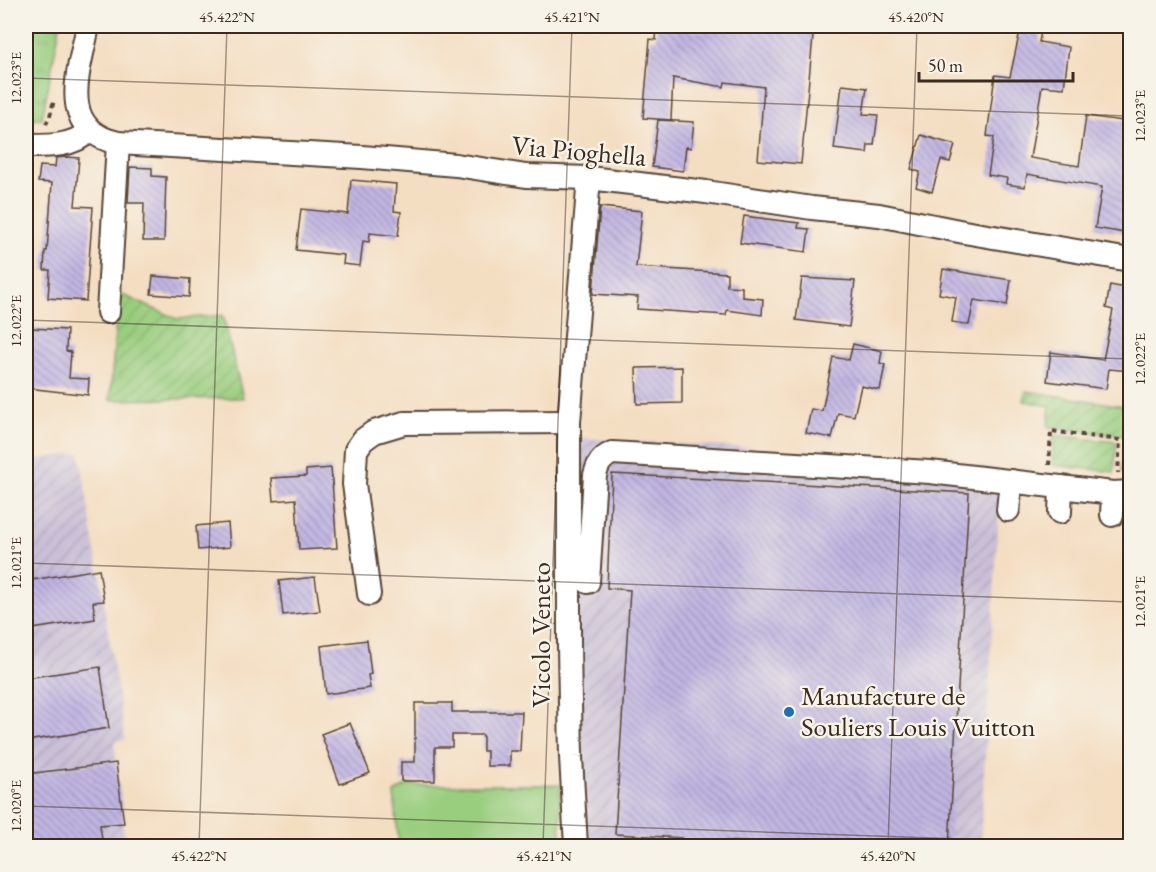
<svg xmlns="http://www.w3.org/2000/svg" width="1156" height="872" font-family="'EB Garamond',serif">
	<defs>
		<pattern id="industrial-furrows" width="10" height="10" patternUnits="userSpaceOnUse" patternTransform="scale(1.5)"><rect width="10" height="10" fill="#cabfd7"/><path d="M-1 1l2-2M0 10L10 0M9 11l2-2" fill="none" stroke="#aea4b8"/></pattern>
		<pattern id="grass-tufts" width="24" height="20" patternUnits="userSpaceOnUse" patternTransform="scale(1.5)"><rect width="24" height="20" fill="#9ace7f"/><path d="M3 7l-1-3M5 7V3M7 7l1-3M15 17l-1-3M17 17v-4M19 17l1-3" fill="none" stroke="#86b16d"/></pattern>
		<pattern id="garden-furrows" width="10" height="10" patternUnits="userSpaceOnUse" patternTransform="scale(1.5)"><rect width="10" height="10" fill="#9ace7f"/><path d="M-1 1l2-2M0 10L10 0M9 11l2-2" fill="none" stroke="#86b16d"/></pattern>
		<pattern id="building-back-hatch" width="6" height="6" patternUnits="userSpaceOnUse" patternTransform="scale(1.5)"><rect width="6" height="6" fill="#c1b5e3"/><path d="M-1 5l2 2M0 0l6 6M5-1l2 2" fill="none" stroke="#9e93b7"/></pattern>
	</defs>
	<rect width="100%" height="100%" fill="#f7f3e8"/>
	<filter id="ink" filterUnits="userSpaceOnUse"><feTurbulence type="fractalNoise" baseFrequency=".0167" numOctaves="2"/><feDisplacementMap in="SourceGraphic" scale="12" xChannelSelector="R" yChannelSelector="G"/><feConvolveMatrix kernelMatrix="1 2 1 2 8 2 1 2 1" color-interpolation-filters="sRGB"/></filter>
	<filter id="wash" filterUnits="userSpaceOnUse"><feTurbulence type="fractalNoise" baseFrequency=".008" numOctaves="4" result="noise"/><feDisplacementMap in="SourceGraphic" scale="24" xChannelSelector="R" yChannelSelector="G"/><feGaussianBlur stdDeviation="1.35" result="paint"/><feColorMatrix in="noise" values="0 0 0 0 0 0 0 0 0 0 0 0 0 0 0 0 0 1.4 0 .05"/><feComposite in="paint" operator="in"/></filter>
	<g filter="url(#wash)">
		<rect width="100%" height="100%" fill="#f4dec2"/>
		<g fill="url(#industrial-furrows)">
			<polygon points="578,438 901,457 997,469 1000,490 980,846 587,846 577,680"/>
			<polygon points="80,453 125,739 114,741 125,846 26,846 26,461"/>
		</g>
		<polygon fill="url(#grass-tufts)" stroke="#6a7c4e" stroke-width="1.5" points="26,26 60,26 42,118 26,119"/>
		<g fill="url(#garden-furrows)" stroke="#6a7c4e" stroke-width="1.5">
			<polygon points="118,293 177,319 223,315 243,398 110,400"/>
			<polygon points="1026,391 1130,407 1130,471 1122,472 1124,436 1048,427 1050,406 1024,401"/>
			<polygon points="1054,435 1117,442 1114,472 1052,465"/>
		</g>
		<polygon fill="#9ace7f" stroke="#6a7c4e" stroke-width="1.5" points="407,785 560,785 561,846 399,846 394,793"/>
		<g id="blocks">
			<g fill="url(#building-back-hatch)">
				<polygon points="703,26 814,26 801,164 758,160 764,87 725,82 724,87 673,78 671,120 643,118 650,39 656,40 657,27 702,31"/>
				<polygon points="1021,26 1042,26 1039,42 1069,47 1064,88 1042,86 1030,158 1079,166 1086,116 1131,122 1131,234 1095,228 1102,187 1027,174 1025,187 1006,184 1007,178 988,175 994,137 987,136 995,75 1010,77"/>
				<polygon points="842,85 867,88 863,114 878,115 874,145 868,145 867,153 834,149"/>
				<polygon points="658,120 694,122 691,148 686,147 683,171 652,167"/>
				<polygon points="921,135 955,145 950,162 941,160 932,192 916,187 920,172 911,169"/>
				<polygon points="67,157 79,158 75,206 93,207 86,301 48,298 50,270 44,270 45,251 47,251 52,183 38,182 40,166 55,167 56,158"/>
				<polygon points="130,167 152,168 152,176 166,177 164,241 143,241 144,203 128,203"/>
				<polygon points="351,180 396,184 394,211 401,212 398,236 370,233 369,242 363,241 360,266 343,264 344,255 296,250 301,209 348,214"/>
				<polygon points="600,207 642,211 636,267 727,273 727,286 742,287 742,297 763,299 762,315 727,310 726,315 637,309 638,297 593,294"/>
				<polygon points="744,216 799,223 798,228 809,229 806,252 740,243"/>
				<polygon points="943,269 1011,280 1007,305 974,300 969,325 952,322 956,297 939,294"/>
				<polygon points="153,276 190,279 189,297 151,294"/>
				<polygon points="802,278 855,281 849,327 796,320"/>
				<polygon points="1110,285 1131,289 1131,371 1109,369 1106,389 1047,381 1051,352 1103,360 1113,310 1106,308"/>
				<polygon points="31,328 67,330 66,351 71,352 69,378 89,379 88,395 27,388"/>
				<polygon points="853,344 882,351 880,363 885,365 880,390 861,386 854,416 838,413 832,438 806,433 811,409 822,411 833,357 849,360"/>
				<polygon points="682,367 682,403 637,404 636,368"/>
				<polygon points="331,468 337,548 299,550 296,499 273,501 271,478 306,476 306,470"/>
				<polygon points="612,474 969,493 949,846 815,846 705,840 704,846 681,846 682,838 615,834 630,590 607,588"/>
				<polygon points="228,523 230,547 198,550 196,526"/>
				<polygon points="99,569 104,601 93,602 95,619 26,630 26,581"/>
				<polygon points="315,577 320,611 283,615 279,581"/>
				<polygon points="367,640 371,674 368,675 370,688 326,694 321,646"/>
				<polygon points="100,667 109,728 26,741 26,678"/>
				<polygon points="415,703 452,703 452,712 522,712 520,751 510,751 510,766 487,766 487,751 483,751 483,735 452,735 452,747 435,747 435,781 401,781 401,762 415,762"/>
				<polygon points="350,723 370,773 340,784 321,734"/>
				<polygon points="116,763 124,823 100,825 103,846 26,846 26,774"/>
			</g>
		</g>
	</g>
	<g filter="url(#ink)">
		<use href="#blocks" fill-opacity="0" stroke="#574537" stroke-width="1.5"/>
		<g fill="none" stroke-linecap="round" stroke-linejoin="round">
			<g stroke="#574537" stroke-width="26">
				<g id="minor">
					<path d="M88,26C79,72 56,129 118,143L362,157L456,165L526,176L589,178L706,192L812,208L879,215L964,232L1130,260"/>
					<path d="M26,146C47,146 73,147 89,131"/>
					<polyline points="108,312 118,143"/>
					<polyline points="1008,510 1011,481"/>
					<polyline points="1060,512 1061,487"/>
					<polyline points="1112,515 1113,493"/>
					<path d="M588,582L595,475C598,464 601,458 612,453L930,472L1113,493L1130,492"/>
					<polyline points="369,594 354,484 356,450 363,440 374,432 404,423 569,422"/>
					<polyline points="576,846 571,757 569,647 569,422 589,178"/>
				</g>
			</g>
			<g stroke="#574537" stroke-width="4" stroke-dasharray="4.5 4.5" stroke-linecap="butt">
				<polyline points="46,124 50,116 54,100"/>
				<polyline points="1049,465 1051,431 1120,440 1118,473"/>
			</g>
			<use href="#minor" stroke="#fff" stroke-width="22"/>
		</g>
	</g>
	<path fill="none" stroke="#3b2a1e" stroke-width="1.5" stroke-opacity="0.45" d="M26,78L1130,116M26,320L1130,359M26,563L1130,602M26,806L1130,845M199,846L227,26M543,846L572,26M888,846L917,26"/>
	<circle fill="#1f6fb2" stroke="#f7f3e8" stroke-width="2" cx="789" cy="712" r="6"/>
	<g text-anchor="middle" stroke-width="5" stroke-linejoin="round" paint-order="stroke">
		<g font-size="27" fill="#3b2a1e" stroke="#f7f3e8">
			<text transform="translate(579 151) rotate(5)" y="9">Via Pioghella</text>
			<text transform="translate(541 635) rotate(-90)" y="9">Vicolo Veneto</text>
		</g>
		<g font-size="27" fill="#3b2a1e" stroke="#f7f3e8" text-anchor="start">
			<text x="801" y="705">Manufacture de<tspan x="801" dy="31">Souliers Louis Vuitton</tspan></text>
		</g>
	</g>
	<rect width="1156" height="872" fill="none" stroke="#f7f3e8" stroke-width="66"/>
	<path d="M919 72v9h154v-9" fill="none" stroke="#3b2a1e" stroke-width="3"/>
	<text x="928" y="72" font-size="18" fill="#3b2a1e" stroke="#f7f3e8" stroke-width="4.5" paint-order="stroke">50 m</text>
	<rect x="33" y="33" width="1090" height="806" fill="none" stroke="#3b2a1e" stroke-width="2"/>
	<g font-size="15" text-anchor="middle" fill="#3b2a1e">
		<text x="227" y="22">45.422°N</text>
		<text x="572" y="22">45.421°N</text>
		<text x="916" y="22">45.420°N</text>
		<text transform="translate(16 78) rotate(-90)" y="5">12.023°E</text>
		<text transform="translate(1140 116) rotate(-90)" y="5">12.023°E</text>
		<text transform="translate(16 321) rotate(-90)" y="5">12.022°E</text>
		<text transform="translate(1140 359) rotate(-90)" y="5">12.022°E</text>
		<text transform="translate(16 563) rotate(-90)" y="5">12.021°E</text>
		<text transform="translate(1140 602) rotate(-90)" y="5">12.021°E</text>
		<text transform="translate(16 806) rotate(-90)" y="5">12.020°E</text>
		<text x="199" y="861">45.422°N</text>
		<text x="544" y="861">45.421°N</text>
		<text x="888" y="861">45.420°N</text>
	</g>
</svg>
